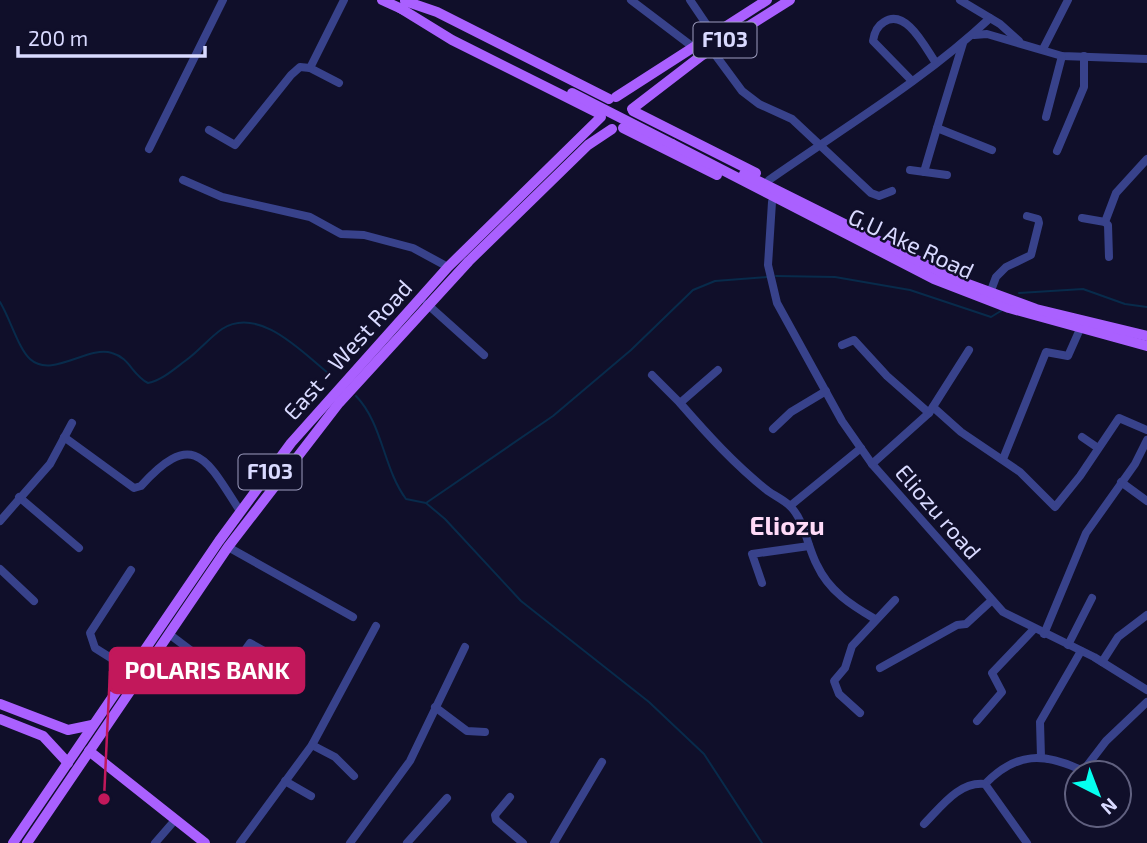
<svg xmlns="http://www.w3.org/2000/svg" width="1147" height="843" font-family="'Exo 2',sans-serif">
	<rect width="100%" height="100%" fill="#100f2a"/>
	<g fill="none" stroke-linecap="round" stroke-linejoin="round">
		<g stroke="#082b4b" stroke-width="2">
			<polyline points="776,276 835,277 910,290 991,317 1004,309"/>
			<polyline points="1019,293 1083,289 1125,304 1147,307"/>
			<path d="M0,302C10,318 18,348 30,359C52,379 88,345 112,353C130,358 132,375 148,383C162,380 173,370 185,361C198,352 209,338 222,329C259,305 303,353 329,374"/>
			<path d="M356,396C383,424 383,468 406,499L426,503L553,416L631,350L693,290L715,281L767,277"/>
			<polyline points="426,503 445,519 521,601 649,702 704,754 762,843"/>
		</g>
		<g stroke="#38428b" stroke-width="8">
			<polyline points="631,0 693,47"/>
			<polyline points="690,0 713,34"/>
			<polyline points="960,0 1000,24 1019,41"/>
			<polyline points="974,35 987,34 1062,56 1147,59"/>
			<polyline points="963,43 937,128 992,150"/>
			<polyline points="711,49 742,91 759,104 792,119 871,193 879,196 892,191"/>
			<polyline points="1043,49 1068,0"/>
			<path d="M912,81L873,41C874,34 877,26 884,22C906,7 926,49 936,63"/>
			<polyline points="339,83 310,68 344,0"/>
			<polyline points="1046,117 1062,56"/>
			<polyline points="209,130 235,145 291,75 300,67 310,68"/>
			<polyline points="149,149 223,0"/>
			<polyline points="1057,151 1084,87 1084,56"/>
			<polyline points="910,170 947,175"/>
			<polyline points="924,172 937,128"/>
			<polyline points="183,180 222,197 310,217 341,234 364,235 413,248 448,267"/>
			<path d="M769,180C843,128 924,80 990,18"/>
			<polyline points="772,202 768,265 777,303 842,421 872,464 1003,612 1094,657 1147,690"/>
			<polyline points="1082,218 1105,222"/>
			<polyline points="1109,257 1108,225 1105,222 1116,193 1147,159"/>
			<polyline points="990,293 996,277 1006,267 1031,255 1039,223 1038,219 1027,216"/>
			<polyline points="427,304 484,355"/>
			<polyline points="842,345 854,340 887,376 929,413"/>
			<path d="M718,370L680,403C707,434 735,465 768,491C775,496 784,500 790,506C805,521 807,546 817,565C829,591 851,605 875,619"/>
			<polyline points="652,375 680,403"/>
			<polyline points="933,407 961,432 1020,472 1055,507 1080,476 1119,418 1147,430"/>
			<polyline points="773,429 791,412 826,391"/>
			<path d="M64,437L134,488L141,486C194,427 207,460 240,511"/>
			<polyline points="1082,437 1098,448"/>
			<polyline points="1003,459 1046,352 1068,356 1080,329"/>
			<polyline points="872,464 929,413 969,350"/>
			<polyline points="1121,482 1147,501"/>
			<polyline points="19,497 79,548"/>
			<polyline points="790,506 861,448"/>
			<polyline points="0,521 50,464 72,423"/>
			<polyline points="228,547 353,617"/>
			<polyline points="0,569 34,601"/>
			<polyline points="762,583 752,554 809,546"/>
			<polyline points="169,634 226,677 250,643 284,662"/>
			<polyline points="1044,634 1086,533 1135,464 1147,440"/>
			<polyline points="1068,645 1092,598"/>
			<polyline points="1102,662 1118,637 1147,615"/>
			<polyline points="880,668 957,625 966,624 991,601"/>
			<polyline points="130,670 95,648 90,633 131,570"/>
			<polyline points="435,707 467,731 485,732"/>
			<polyline points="860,713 839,694 834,681 845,668 852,646 895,600"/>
			<polyline points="977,721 1002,692 992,673 1034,629"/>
			<polyline points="312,745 335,757 354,776"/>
			<polyline points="1041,757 1040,722 1081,651"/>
			<polyline points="285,781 311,796"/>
			<path d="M985,784C1016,752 1044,752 1083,771L1106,741L1147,702"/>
			<polyline points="510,797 495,815 496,820 523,843"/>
			<path d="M924,824C941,807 959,781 985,784L1027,843"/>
			<polyline points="155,843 175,820"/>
			<polyline points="240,843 312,745 376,626"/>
			<polyline points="350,843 410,761 465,647"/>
			<polyline points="407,843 447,798"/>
			<polyline points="554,843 602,762"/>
		</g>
		<g stroke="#aa60ff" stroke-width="10">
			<polyline points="382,0 404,10"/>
			<polyline points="405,1 437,12 609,99"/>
			<polyline points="400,8 452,40 600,114"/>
			<polyline points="616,97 767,0"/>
			<polyline points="632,109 701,56 790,0"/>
			<polyline points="633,111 756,173"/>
			<polyline points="623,128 717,175"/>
			<polyline points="672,144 934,279 1009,308 1147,346"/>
			<polyline points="744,174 957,280 1036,309 1147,336"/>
			<polyline points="0,704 68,730 92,725"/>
			<polyline points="0,719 43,736 68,763"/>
			<polyline points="89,751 205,843"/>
			<polyline points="13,843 219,541 291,443 448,267 601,117"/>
			<polyline points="27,843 228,547 339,403 469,261 588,145 612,129"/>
		</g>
		<polyline stroke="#aa60ff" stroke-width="10" points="572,93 672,144"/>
	</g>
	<g text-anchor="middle" stroke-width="5" stroke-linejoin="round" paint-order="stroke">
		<g fill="#100f2a" stroke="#9d9dbf" stroke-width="2">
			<rect x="693.5" y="22.5" width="63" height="35" rx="5"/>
			<rect x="238.5" y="454.5" width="63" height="35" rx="5"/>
		</g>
		<g font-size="21" font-weight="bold" fill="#d9daff">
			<text x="725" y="47">F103</text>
			<text x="270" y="479">F103</text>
		</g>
		<g font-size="23" fill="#d9daff" stroke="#100f2a">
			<text transform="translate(911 244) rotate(25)" y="8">G.U Ake Road</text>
			<text transform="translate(348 350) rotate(-48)" y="8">East - West Road</text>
			<text transform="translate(938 512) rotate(49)" y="8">Eliozu road</text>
		</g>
		<g font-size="26" font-weight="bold" fill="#ffdbf8" stroke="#100f2a">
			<text x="787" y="535">Eliozu</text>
		</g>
	</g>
	<path fill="none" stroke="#c2185b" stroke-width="2.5" d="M104 799L110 671"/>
	<circle fill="#c2185b" stroke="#100f2a" stroke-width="2.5" cx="104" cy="799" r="7"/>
	<rect fill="#c2185b" stroke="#c2185b" stroke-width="2.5" x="110" y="648" width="194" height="45" rx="7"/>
	<g font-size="24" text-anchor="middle" font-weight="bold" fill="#fff">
		<text x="207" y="679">POLARIS BANK</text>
	</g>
	<g transform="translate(1098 794) rotate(138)"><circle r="33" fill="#100f2a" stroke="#60607f" stroke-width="2"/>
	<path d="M0-5L12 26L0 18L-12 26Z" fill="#05fff0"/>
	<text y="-10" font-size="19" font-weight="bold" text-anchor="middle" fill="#d9daff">N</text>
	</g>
	<path d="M18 46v10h187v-10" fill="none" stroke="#d9daff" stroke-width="3.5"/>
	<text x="28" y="46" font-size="21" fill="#d9daff" stroke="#100f2a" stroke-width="5" paint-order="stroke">200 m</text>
</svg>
